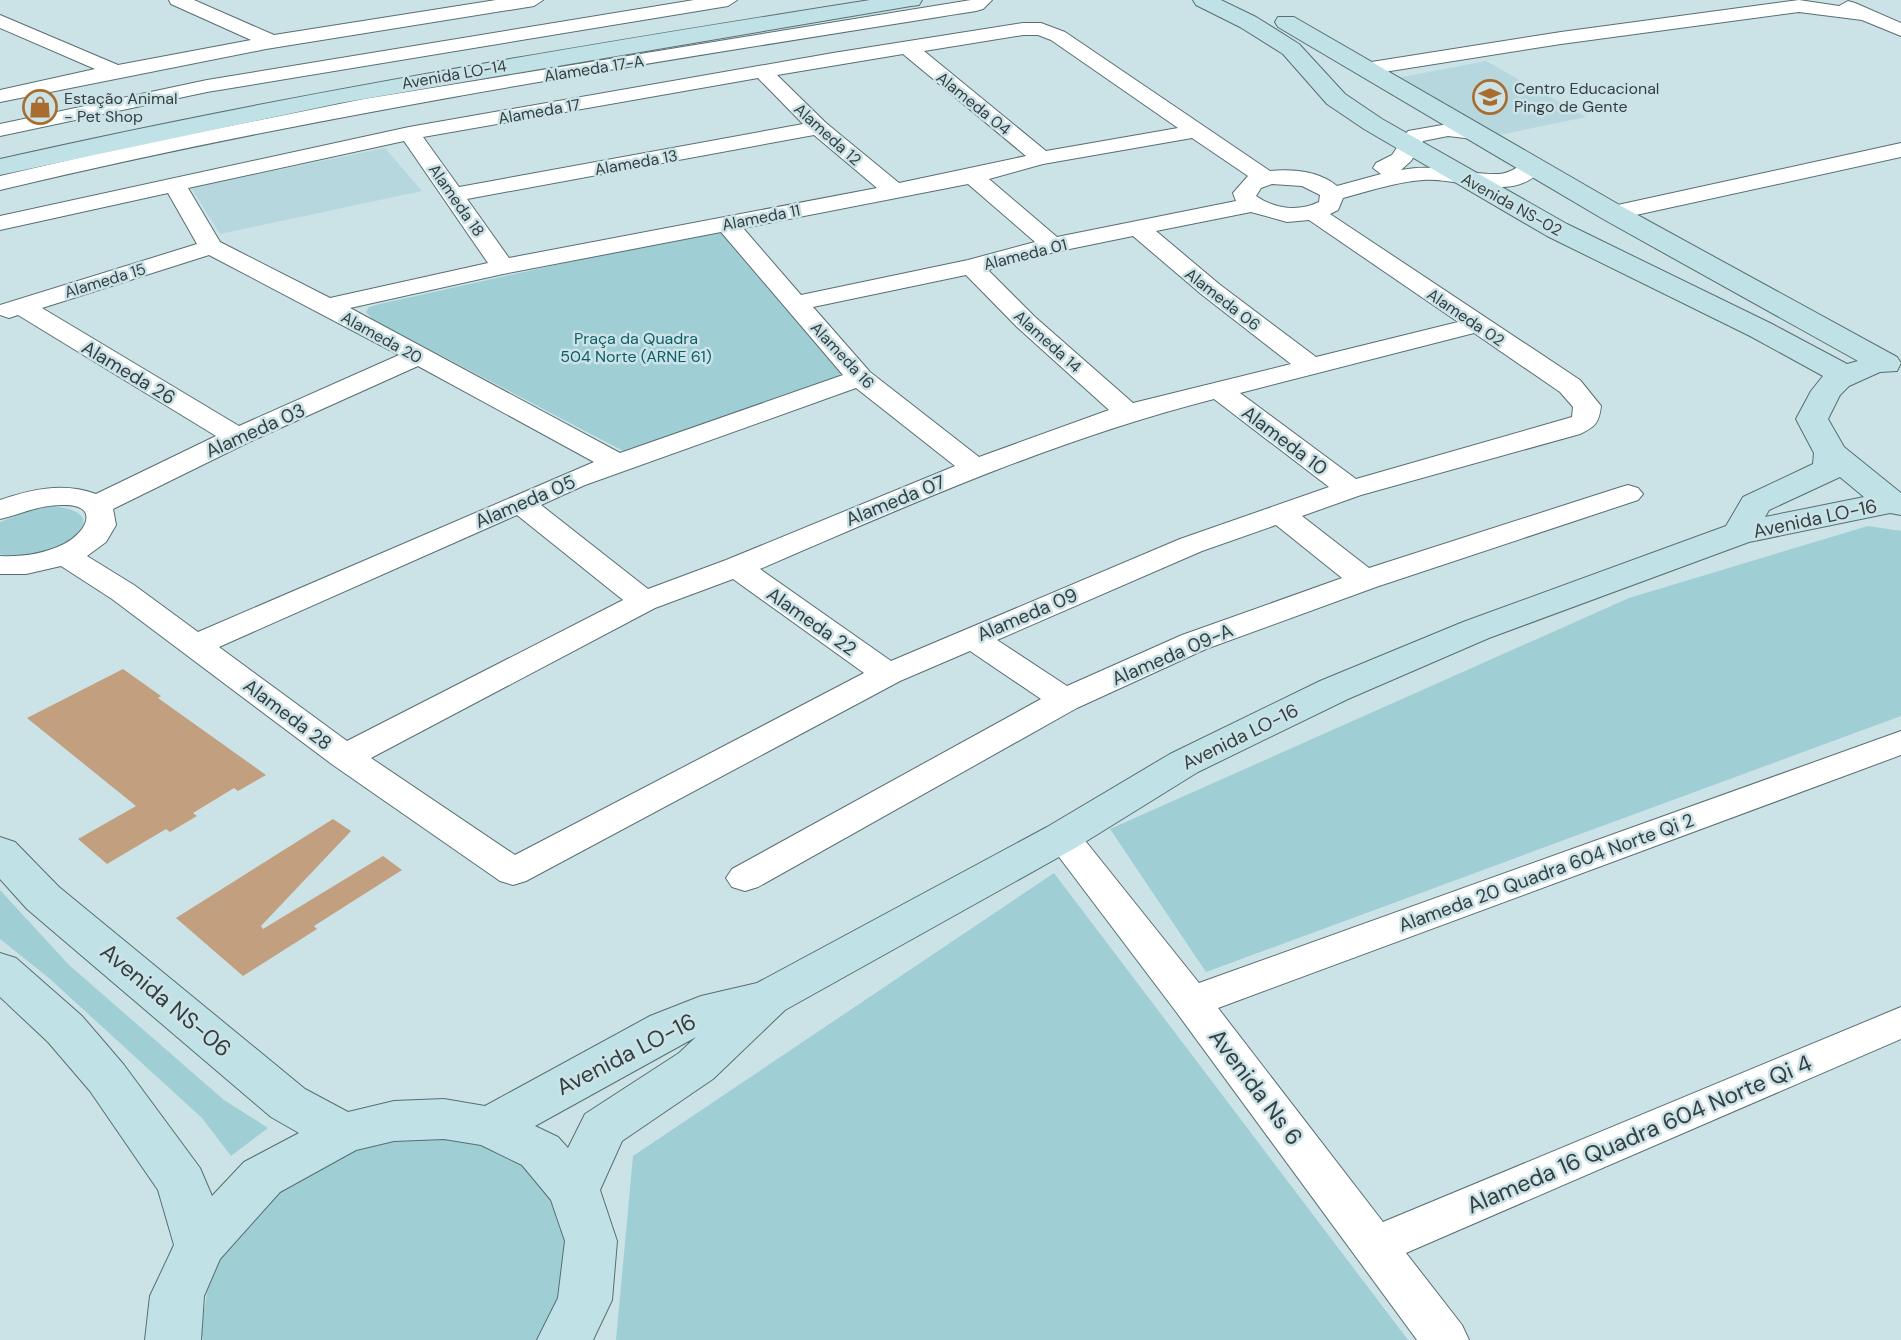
<svg xmlns="http://www.w3.org/2000/svg" width="1901" height="1340" font-family="'DM Sans',sans-serif">
	<rect width="100%" height="100%" fill="#cbe3e7"/>
	<g fill="#b6d7dd">
		<polygon points="1486,61 1586,117 1494,136 1397,78"/>
		<polygon points="385,148 422,191 220,234 191,188"/>
	</g>
	<g fill="#a0ced5">
		<polygon points="722,228 850,375 627,453 372,319 366,312 369,307 380,304"/>
		<path d="M53,506C127,514 49,567 0,554V522L38,507Z"/>
		<polygon points="1868,526 1901,531 1901,716 1206,972 1110,829 1629,598"/>
		<polygon points="1054,873 1408,1340 616,1340 633,1156"/>
		<polygon points="0,890 69,965 224,1100 268,1128 231,1156 202,1118 50,979 0,939"/>
		<polygon points="439,1135 489,1146 530,1170 557,1206 568,1251 560,1301 539,1340 203,1340 201,1331 209,1279 236,1230 278,1188 328,1157 384,1139"/>
	</g>
	<g fill="#c29f7f">
		<polygon points="123,669 161,696 158,698 266,775 238,791 234,788 193,813 197,816 170,832 166,829 107,864 78,839 136,806 27,718"/>
		<polygon points="333,819 351,831 261,926 263,929 383,856 402,870 314,926 317,929 243,976 176,918"/>
	</g>
	<g fill="none" stroke-linecap="round" stroke-linejoin="round">
		<g stroke="#586e71" stroke-width="2">
			<g id="street">
				<polygon points="169,0 194,0 274,35 496,0 543,0 534,6 266,49 0,102 0,90 95,69 0,28 0,15 118,65 251,40 171,4"/>
				<polygon points="694,0 737,0 728,6 207,92 0,136 0,124 207,80"/>
				<path d="M971,0H992L983,9L976,11C649,63 322,113 0,190V176L121,148L364,99Z"/>
				<polygon points="1799,0 1839,6 1848,1 1855,3 1901,23 1901,36 1862,20 1799,12 1561,44 1365,75 1358,73 1355,69 1358,65 1365,63 1561,32"/>
				<path d="M1023,23H1041L1065,32L1270,171C1292,169 1319,171 1337,186L1381,174L1373,168L1376,163L1392,155L1408,131L1448,124L1481,128L1484,133L1481,138L1473,139L1448,136L1423,141L1411,161L1401,170C1440,163 1464,175 1499,174C1516,173 1523,158 1540,162L1543,167C1517,205 1460,177 1423,180C1396,182 1369,191 1343,198L1338,210L1330,214L1580,380L1601,406C1599,423 1595,427 1580,434L1361,495L1302,516L1369,568L1618,488L1628,485L1638,488L1643,494L1638,500L1376,587L1206,649L1077,708L758,887L745,891L732,887L726,878L732,869L1041,699L970,651L900,681L526,881L513,885L500,881L333,765L112,599L61,566L26,574H0V556C22,557 44,554 64,544C86,533 101,505 64,505C41,504 22,514 0,519V500C32,489 64,482 96,494L216,436L18,315L9,318L0,315V305L197,244L168,193L0,230V216L409,127L833,53ZM1023,35H1038L1051,40L1178,128L1046,151L924,51ZM903,54L1026,156L899,183L826,123L777,75ZM758,78L803,124L459,187L423,137ZM814,135L877,188L509,258L467,199ZM1192,138L1248,176L1233,193L1236,201L1057,237L989,179L1043,164ZM404,141L488,263L330,298L220,242L188,188ZM968,184L1035,242L968,260L801,295L743,228ZM1272,184L1302,186L1320,195L1319,202C1298,212 1275,209 1256,196L1261,188ZM1251,212L1287,222L1309,220L1458,322L1316,357L1219,284L1156,231ZM721,232L843,375L620,453L350,308L503,274ZM1133,236L1201,294L1291,364L1133,403L1035,317L988,270L1055,252ZM209,255L399,355L239,426L42,308ZM966,275L1017,327L1109,410L979,457L870,372L813,307ZM1474,333L1560,392L1573,407L1572,417L1356,479L1240,393ZM418,366L594,462L198,632L134,585L87,556L106,542L116,525L113,509L247,443ZM856,388L955,466L726,560L648,589L541,505L585,485ZM1214,399L1329,487L1180,539L891,661L760,569C908,505 1057,439 1214,399ZM517,515L623,600L347,741L219,647ZM1276,525L1342,578L1182,635L1067,686L997,640L1202,551ZM733,579L864,673L515,855L371,758L655,608Z"/>
				<polygon points="1901,143 1901,157 1613,220 1605,218 1601,213 1605,208 1613,206"/>
				<polygon points="1901,731 1901,755 1218,1008 1383,1222 1901,1007 1901,1039 1406,1253 1462,1325 1469,1340 1417,1340 1177,1013 1044,837 1049,828 1062,824 1075,828 1199,983"/>
			</g>
		</g>
		<g stroke="#586e71" stroke-width="2">
			<g id="secondary">
				<path d="M870,0H922L919,5L911,6L340,103L0,175V159C288,94 579,46 870,0Z"/>
				<path d="M1193,0H1221L1256,17L1299,44L1345,94L1382,119L1567,224L1772,324L1847,364L1858,361L1603,219L1278,27L1275,22L1278,17H1294L1623,207L1897,357L1901,363L1897,371L1880,372L1849,386L1840,395L1828,419L1844,447L1901,493V515L1890,513L1749,542L1489,638L1348,699L1198,772L1077,847L785,1010L713,1079L622,1141L600,1190L617,1241L612,1300L593,1340H537L558,1298L565,1241L551,1200L522,1165L481,1145L444,1139L394,1141L356,1150L280,1192L220,1259L204,1296L201,1340H145L150,1296L174,1245L158,1190L90,1091L48,1042L0,997V953L16,958L82,1016L124,1065L200,1168L212,1196L244,1162L299,1133L271,1117L27,909L0,879V837L15,842L59,887L305,1089L348,1112L394,1101L444,1099L485,1106L650,1016L701,996L757,983L1047,827L1170,754L1320,681L1463,622L1726,526L1743,497L1813,464L1814,453L1796,419L1811,391L1823,376L1750,336L1547,236L1364,129L1327,104L1283,54L1240,27L1196,5ZM1840,477L1864,497L1765,517L1769,510ZM696,1037L679,1053L585,1114L568,1148L558,1137L535,1126Z"/>
			</g>
		</g>
		<use href="#street" fill="#fff" fill-rule="evenodd"/>
		<use href="#secondary" fill="#c0e2e7" fill-rule="evenodd"/>
	</g>
	<defs>
		<g id="school-ring" transform="scale(1.75)"><circle r="9.5" fill="#cbe3e7" stroke="#a86d2e" stroke-width="1.5"/><path d="M0-5L7-2L0 1L-7-2ZM-4 1L0 2.5L4 1V4Q0 6-4 4Z" fill="#a86d2e"/></g>
		<g id="shop-ring" transform="scale(1.75)"><circle r="9.5" fill="#cbe3e7" stroke="#a86d2e" stroke-width="1.5"/><path d="M-5-2.5h2.3a2.7 3.5 0 0 1 5.4 0H5L5.5 6h-11ZM-1.5-2.5h3a1.5 2.3 0 0 0-3 0Z" fill="#a86d2e"/></g>
	</defs>
	<g fill-rule="evenodd">
		<use href="#school-ring" x="1490" y="97"/>
		<use href="#shop-ring" x="40" y="107"/>
	</g>
	<g text-anchor="middle" stroke-width="5" stroke-linejoin="round" paint-order="stroke">
		<g font-size="16" fill="#353f41" stroke="#cbe3e7">
			<text transform="translate(594 68) rotate(-9)" y="6">Alameda 17-A</text>
			<text transform="translate(454 74) rotate(-10)" y="6">Avenida LO-14</text>
			<text transform="translate(974 103) rotate(39)" y="6">Alameda 04</text>
			<text transform="translate(539 111) rotate(-10)" y="6">Alameda 17</text>
			<text transform="translate(828 134) rotate(42)" y="6">Alameda 12</text>
			<text transform="translate(636 162) rotate(-10)" y="6">Alameda 13</text>
			<text transform="translate(457 200) rotate(55)" y="6">Alameda 18</text>
			<text transform="translate(1512 204) rotate(29)" y="6">Avenida NS-02</text>
			<text transform="translate(761 217) rotate(-11)" y="6">Alameda 11</text>
			<text transform="translate(1025 254) rotate(-14)" y="6">Alameda 01</text>
			<text transform="translate(105 280) rotate(-17)" y="6">Alameda 15</text>
			<text transform="translate(1223 299) rotate(38)" y="6">Alameda 06</text>
			<text transform="translate(1466 317) rotate(34)" y="6">Alameda 02</text>
			<text transform="translate(382 337) rotate(29)" y="6">Alameda 20</text>
			<text transform="translate(1048 341) rotate(42)" y="6">Alameda 14</text>
			<text transform="translate(843 355) rotate(47)" y="6">Alameda 16</text>
		</g>
		<g font-size="16" fill="#353f41" stroke="#cbe3e7" text-anchor="start">
			<text x="1514" y="94">Centro Educacional<tspan x="1514" dy="18">Pingo de Gente</tspan></text>
			<text x="64" y="104">Estação Animal<tspan x="64" dy="18">- Pet Shop</tspan></text>
		</g>
		<g font-size="16" fill="#0d5d68" stroke="#cbe3e7">
			<text x="636" y="344">Praça da Quadra<tspan x="636" dy="18">504 Norte (ARNE 61)</tspan></text>
		</g>
		<g font-size="19" fill="#353f41" stroke="#cbe3e7">
			<text transform="translate(129 372) rotate(31)" y="7">Alameda 26</text>
			<text transform="translate(255 430) rotate(-24)" y="7">Alameda 03</text>
			<text transform="translate(1285 440) rotate(37)" y="7">Alameda 10</text>
			<text transform="translate(895 500) rotate(-22)" y="7">Alameda 07</text>
			<text transform="translate(525 501) rotate(-23)" y="7">Alameda 05</text>
			<text transform="translate(1815 518) rotate(-12)" y="7">Avenida LO-16</text>
			<text transform="translate(1027 614) rotate(-23)" y="7">Alameda 09</text>
			<text transform="translate(812 621) rotate(35)" y="7">Alameda 22</text>
			<text transform="translate(1172 654) rotate(-23)" y="7">Alameda 09-A</text>
			<text transform="translate(288 714) rotate(37)" y="7">Alameda 28</text>
			<text transform="translate(1240 736) rotate(-26)" y="7">Avenida LO-16</text>
			<text transform="translate(1546 872) rotate(-20)" y="7">Alameda 20 Quadra 604 Norte Qi 2</text>
		</g>
		<g font-size="23" fill="#353f41" stroke="#cbe3e7">
			<text transform="translate(166 1000) rotate(40)" y="8">Avenida NS-06</text>
			<text transform="translate(626 1054) rotate(-27)" y="8">Avenida LO-16</text>
			<text transform="translate(1256 1087) rotate(53)" y="8">Avenida Ns 6</text>
			<text transform="translate(1639 1134) rotate(-23)" y="8">Alameda 16 Quadra 604 Norte Qi 4</text>
		</g>
	</g>
</svg>
